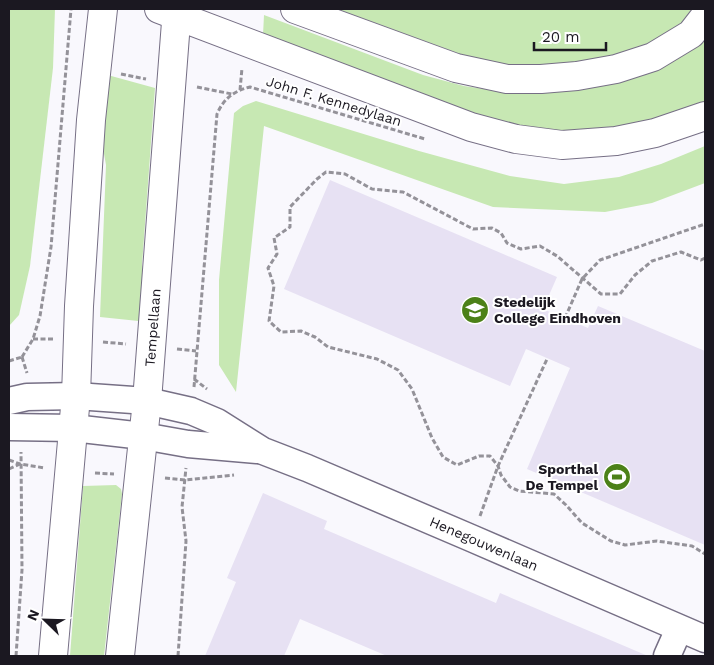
<svg xmlns="http://www.w3.org/2000/svg" width="714" height="665" font-family="'Work Sans',sans-serif">
	<rect width="100%" height="100%" fill="#f9f8fd"/>
	<g fill="#c7e8b3">
		<polygon points="9,9 55,9 53,68 30,266 19,315 9,326"/>
		<polygon points="337,9 697,9 684,24 648,46 613,58 575,65 509,66 460,54"/>
		<polygon points="264,15 423,75 464,86 505,92 705,36 705,103 616,132 518,130 263,35"/>
		<polygon points="104,74 155,88 142,265 146,285 148,322 100,317 106,165 101,137"/>
		<polygon points="256,101 419,151 510,176 564,184 619,177 661,164 705,146 705,183 652,203 605,212 493,207 264,126 236,392 219,365 219,280 234,113 243,106"/>
		<polygon points="116,485 121,489 122,494 104,656 70,656 83,486"/>
	</g>
	<g fill="#e7e1f3">
		<polygon points="330,180 557,277 543,309 588,328 598,306 705,351 705,545 527,469 570,368 526,349 510,386 284,289"/>
		<polygon points="263,493 327,521 324,529 496,603 500,593 648,656 387,656 300,619 284,656 205,656 236,582 227,578"/>
	</g>
	<g fill="none" stroke-linecap="round" stroke-linejoin="round">
		<g stroke="#766f85" stroke-width="29">
			<g id="minor">
				<path id="s1" d="M9,401L27,397L76,396L147,401L191,411L217,422L263,451L307,468L471,538L705,639"/>
				<polyline points="9,427 73,428 143,436 188,444 257,450"/>
				<polyline points="667,656 679,629"/>
			</g>
		</g>
		<g stroke="#766f85" stroke-width="30">
			<g id="major">
				<polyline points="159,9 471,127 516,139 562,145 616,141 655,133 705,116"/>
				<polyline points="295,9 456,68 507,79 541,79 577,76 616,69 653,57 691,34 705,16"/>
				<polyline points="53,656 76,396 79,306 91,120 103,9"/>
				<path id="s2" d="M120,656L147,401L177,9"/>
			</g>
		</g>
		<g stroke="#949299" stroke-width="3" stroke-dasharray="5 2.5" stroke-linecap="butt">
			<polyline points="121,74 146,79"/>
			<polyline points="197,87 232,94"/>
			<polyline points="240,90 242,68"/>
			<polyline points="705,258 701,260 681,252 652,261 635,275 620,294 601,294 557,256 540,246 521,249 507,243 501,233 492,228 473,229 403,192 372,189 345,174 326,172 317,179 290,207 290,227 274,238 277,254 268,268 274,286 269,321 281,332 301,331 315,337 328,347 377,359 398,370 412,389 432,438 443,457 457,465 479,456 490,456 498,466 501,475 510,487 519,491 554,494 566,505 582,523 611,541 625,545 657,541 692,546 705,554"/>
			<polyline points="565,318 582,279 600,260 705,224"/>
			<polyline points="33,339 54,339"/>
			<polyline points="103,342 126,344"/>
			<polyline points="177,349 196,351"/>
			<polyline points="22,357 33,339 40,316 51,247 71,9"/>
			<polyline points="22,357 27,373"/>
			<polyline points="9,361 22,357"/>
			<polyline points="194,379 207,389"/>
			<path d="M194,387L217,114C224,98 234,91 250,87L425,139"/>
			<polyline points="9,460 20,464 45,468"/>
			<polyline points="9,469 20,464"/>
			<polyline points="95,473 114,474"/>
			<polyline points="165,478 185,480 234,475"/>
			<polyline points="480,516 498,466 547,359"/>
			<polyline points="16,656 22,570 21,452"/>
			<polyline points="178,656 186,541 182,507 186,468"/>
		</g>
		<use href="#minor" stroke="#fff" stroke-width="26"/>
		<use href="#major" stroke="#fff" stroke-width="28"/>
	</g>
	<defs>
		<g id="school-disc" transform="scale(1.4375)"><circle r="9.5" fill="#4c8118" stroke="#fff"/><path d="M0-5L7-2L0 1L-7-2ZM-4 1L0 2.5L4 1V4Q0 6-4 4Z" fill="#fff"/></g>
		<g id="stadium-disc" transform="scale(1.4375)"><circle r="9.5" fill="#4c8118" stroke="#fff"/><path d="M0-5a6.5 5 0 1 0 0 10a6.5 5 0 1 0 0-10ZM-3.5-1.8h7v3.6h-7Z" fill="#fff"/></g>
	</defs>
	<g fill-rule="evenodd">
		<use href="#school-disc" x="475" y="310"/>
		<use href="#stadium-disc" x="617" y="477"/>
	</g>
	<g text-anchor="middle" stroke-width="4" stroke-linejoin="round" paint-order="stroke">
		<g font-size="14" fill="#1b1821" stroke="#fff">
			<text transform="translate(334 101) rotate(17)" y="5">John F. Kennedylaan</text>
			<text dy="5" stroke="none"><textPath href="#s2" startOffset="330">Tempellaan</textPath></text>
			<text dy="5" stroke="none"><textPath href="#s1" startOffset="506">Henegouwenlaan</textPath></text>
		</g>
		<g font-size="14" font-weight="bold" fill="#1b1821" stroke="#fff" text-anchor="start">
			<text x="494" y="307">Stedelijk<tspan x="494" dy="16">College Eindhoven</tspan></text>
			<text x="598" y="474" text-anchor="end">Sporthal<tspan x="598" dy="16">De Tempel</tspan></text>
		</g>
	</g>
	<rect width="714" height="665" fill="none" stroke="#1b1821" stroke-width="20"/>
	<g transform="translate(45 620) rotate(293)" stroke="#ffffff" stroke-width="4" paint-order="stroke">
	<path d="M0-4L9 19L0 12L-9 19Z" fill="#1b1821"/>
	<text y="-8" font-size="14" font-weight="bold" text-anchor="middle" fill="#1b1821">N</text>
	</g>
	<path d="M534 42v8h72v-8" fill="none" stroke="#1b1821" stroke-width="2.5"/>
	<text x="542" y="42" font-size="15" fill="#1b1821" stroke="#ffffff" stroke-width="4" paint-order="stroke">20 m</text>
</svg>
